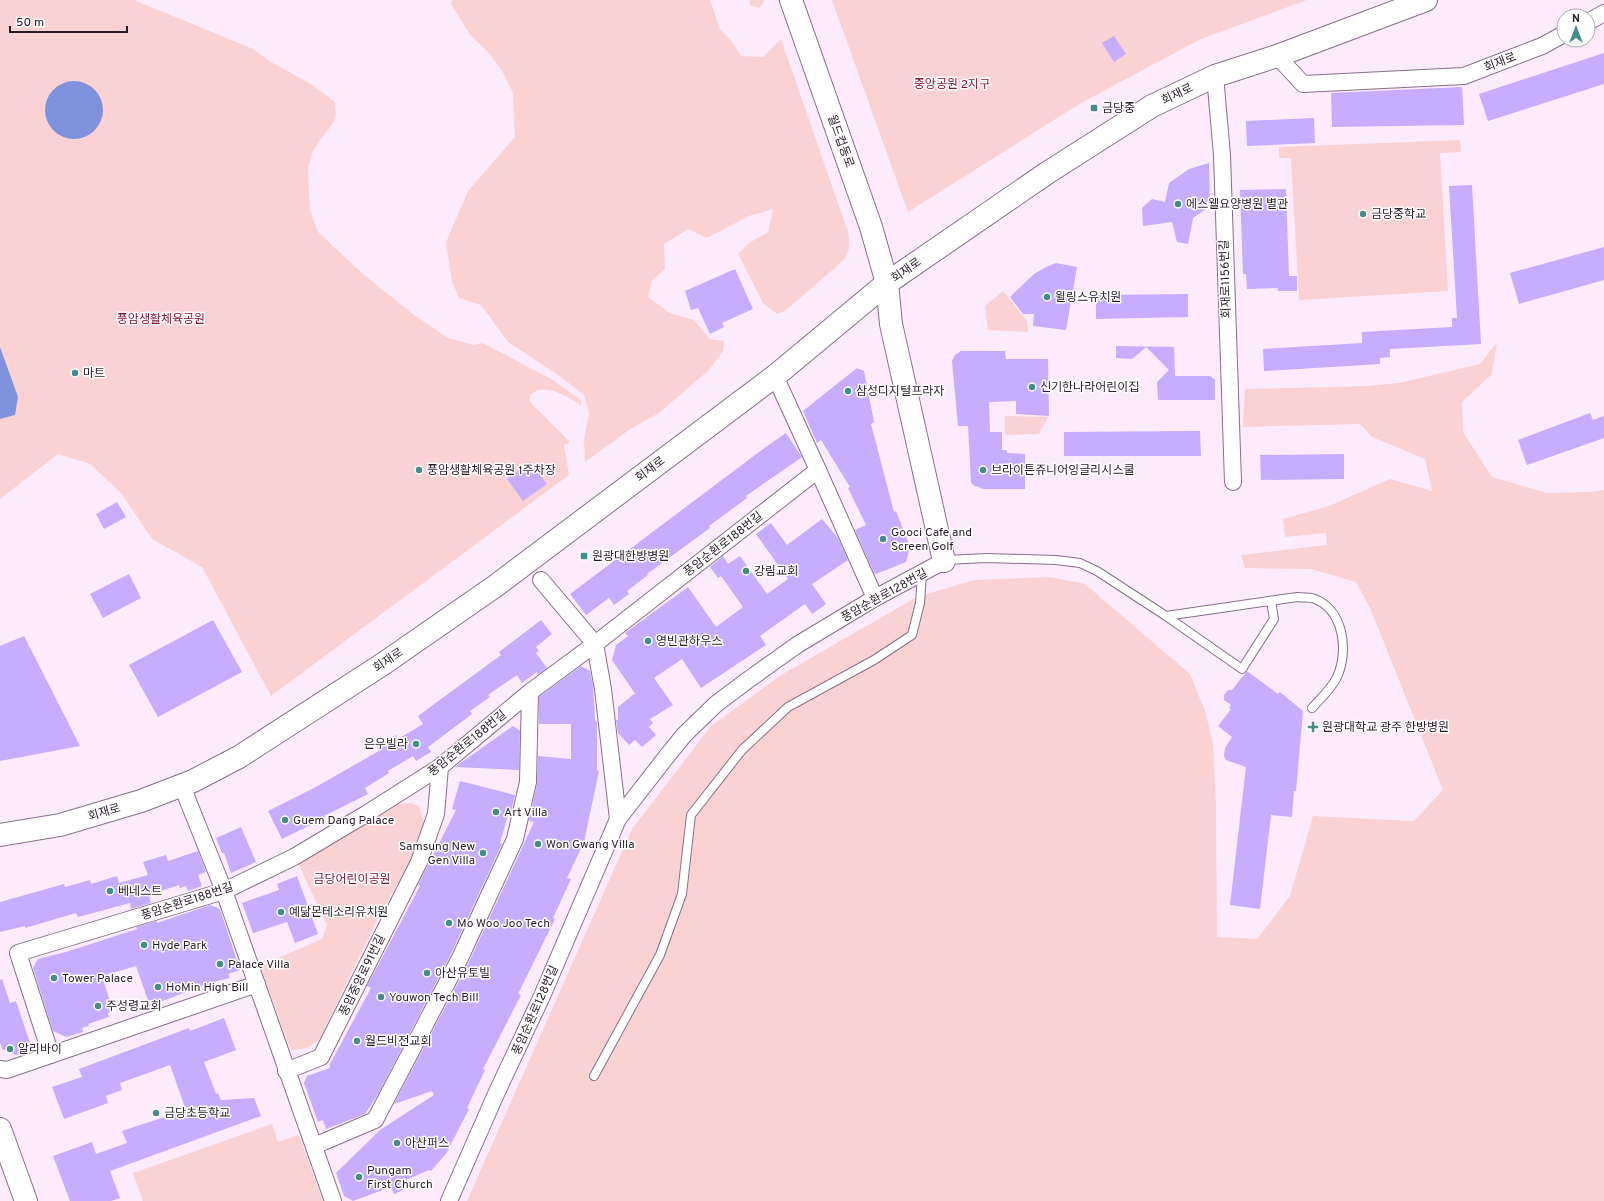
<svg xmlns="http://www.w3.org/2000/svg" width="1604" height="1201" font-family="Overpass,'Noto Sans KR',sans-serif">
	<rect width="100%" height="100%" fill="#fcebfd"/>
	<g fill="#fad2d4">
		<path d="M0,0H134L253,49L271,62L311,84L335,102L336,115L333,123L320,140L312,153L308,170L310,211L318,232L363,274L414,315L448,338L474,345L483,343L553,380L581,400V406L578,403C563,395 545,382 530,395V402L569,441V444L564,445L569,475L271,696L202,567L152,539L121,493L90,464L58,454L0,499Z"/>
		<polygon points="452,0 710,0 720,29 732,42 741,56 763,57 781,39 849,235 849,249 844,260 785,311 777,314 763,303 738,254 749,243 768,232 773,209 749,216 707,238 688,229 664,244 665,269 652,281 648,297 670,313 694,320 710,339 724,341 723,351 709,370 659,413 629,430 585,462 584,440 589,413 584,395 561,377 508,342 481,305 459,298 452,282 446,242 468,191 515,137 513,93 501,69 486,50 470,35 451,4"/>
		<polygon points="750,0 765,0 759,8 750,5"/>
		<polygon points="832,0 1307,0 1201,39 1081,103 908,212"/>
		<polygon points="1460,140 1461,152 1440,153 1448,291 1299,300 1291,158 1279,158 1279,147"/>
		<polygon points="1003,291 1027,321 1028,332 988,330 985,306"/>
		<polygon points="1497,342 1492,374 1462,402 1463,432 1492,477 1547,493 1589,492 1604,490 1604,1201 467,1201 632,829 711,726 781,675 917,597 974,580 1050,577 1085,584 1190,674 1205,711 1213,743 1216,806 1217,937 1257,939 1290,896 1313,816 1414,821 1443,790 1371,610 1356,582 1311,569 1245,568 1241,555 1327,545 1326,533 1285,537 1283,519 1329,506 1390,479 1432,491 1425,459 1372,437 1360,424 1243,427 1245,389 1368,386 1399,383 1480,364"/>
		<polygon points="1005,416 1048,417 1039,434 1005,435"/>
		<polygon points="411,803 419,806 424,822 411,860 378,918 319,1040 307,1048 292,1050 289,1046 260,966 322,939 327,925 297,861 397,804"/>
		<polygon points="272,1124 278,1142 299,1135 323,1201 143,1201 133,1173"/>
	</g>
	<g fill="#7e92de">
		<circle cx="74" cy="110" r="29"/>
		<polygon points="0,347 18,397 15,415 0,419"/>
	</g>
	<g fill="#c6adfe">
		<polygon points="1114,36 1126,54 1114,62 1102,43"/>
		<polygon points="1604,53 1604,84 1488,121 1479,94"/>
		<polygon points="1462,87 1464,125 1332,127 1331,93"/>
		<polygon points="1314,118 1315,143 1247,146 1246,121"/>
		<polygon points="1209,163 1210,206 1193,218 1188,244 1177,242 1172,222 1143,226 1142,208 1152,199 1165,202 1169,183 1189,169"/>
		<polygon points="1472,185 1481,344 1390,349 1390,357 1380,358 1380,364 1264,371 1263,349 1362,343 1362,332 1452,327 1452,318 1457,318 1449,186"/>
		<polygon points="1286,189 1289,276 1297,276 1297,291 1278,291 1278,288 1247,289 1246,274 1243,274 1240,190"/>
		<polygon points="1604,247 1604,280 1519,304 1510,273"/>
		<polygon points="1056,263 1077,267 1066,330 1033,326 1034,314 1023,314 1010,297 1034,274 1046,267"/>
		<polygon points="735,269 753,309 722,323 724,327 710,334 698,308 691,310 685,291"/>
		<polygon points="1188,294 1188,317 1096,319 1096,295"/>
		<polygon points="1116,346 1174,347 1175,376 1210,376 1215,380 1215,400 1158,400 1157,382 1169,370 1146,347 1132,359 1116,358"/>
		<polygon points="961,351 1005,351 1006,359 1048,359 1049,416 1016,414 1016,401 989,402 990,432 1002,432 1002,450 1007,450 1007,453 1025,454 1025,489 983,489 973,485 971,482 968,426 958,426 952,361 955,355"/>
		<polygon points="857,368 864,371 874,422 871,424 894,512 896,511 910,547 906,562 876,574 874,573 855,530 866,525 848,488 850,487 821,440 817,443 803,411"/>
		<polygon points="1590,413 1593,420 1604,416 1604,438 1527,465 1518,440"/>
		<polygon points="1200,431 1201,456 1064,456 1064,432"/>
		<polygon points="786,433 802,457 746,496 747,498 709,526 710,528 647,574 648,575 627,591 629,594 614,605 609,598 586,615 570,594 763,449"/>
		<polygon points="1344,454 1344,479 1261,480 1260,455"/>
		<polygon points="530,462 547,484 523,501 507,479"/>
		<polygon points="117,502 126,517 104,529 96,514"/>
		<polygon points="822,519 838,538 848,560 812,584 826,604 812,614 805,604 760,636 766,645 701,688 682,659 654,678 673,705 650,719 653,723 649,727 656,735 642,747 635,740 629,745 618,733 616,720 618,720 618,707 634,694 636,695 612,660 616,645 628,636 625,633 688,587 716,627 743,607 721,576 718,578 710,567 723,556 728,564 740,556 767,594 788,579 756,534 771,523 787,545"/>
		<polygon points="129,574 141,598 103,618 90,594"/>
		<polygon points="213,620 242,672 158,717 129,665"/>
		<polygon points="541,620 552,634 536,647 539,651 536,653 547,668 537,675 537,672 522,683 517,675 488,695 490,697 470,711 472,714 428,747 431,752 416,761 413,756 388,771 389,773 365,788 368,794 324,816 325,818 282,839 268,811 314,788 379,751 377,746 396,735 398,739 423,724 418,716 501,655 499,652"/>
		<polygon points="24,636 80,746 0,761 0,646"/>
		<polygon points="581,666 590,671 593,685 595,720 597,722 597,770 599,771 584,842 567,878 571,879 553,918 555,919 518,994 521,995 483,1069 485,1070 467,1108 469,1109 446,1154 431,1171 429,1170 406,1180 410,1187 394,1194 391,1187 353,1201 344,1196 336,1173 380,1130 434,1095 432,1091 394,1104 469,962 534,822 529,821 537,784 538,756 571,759 571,724 539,724 539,697"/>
		<polygon points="1247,671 1278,694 1280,692 1303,711 1296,791 1294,791 1292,817 1271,815 1260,909 1230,905 1246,767 1226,760 1224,756 1225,748 1232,737 1218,726 1231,709 1229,708 1231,705 1224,700 1224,695 1228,690 1232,690"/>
		<polygon points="513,726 520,731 519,770 455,767"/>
		<polygon points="460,781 515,795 510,816 508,815 500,843 502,844 451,954 377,1096 365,1114 326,1129 323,1120 318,1122 304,1083 307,1076 330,1068 330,1064 371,988 367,986 420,886 418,885 456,810 452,809"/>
		<polygon points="241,827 256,862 231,873 224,853 222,853 216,838"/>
		<polygon points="198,851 206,872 198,875 202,886 188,891 186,886 180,888 179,885 149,895 151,903 131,909 130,903 78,917 76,913 25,928 25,926 0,932 0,902 64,884 65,887 90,880 91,884 117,876 119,883 148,875 143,862 166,855 168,861"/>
		<polygon points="297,876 318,934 295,943 287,922 253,933 242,903 279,890 277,884"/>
		<polygon points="210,905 220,909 240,970 228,974 230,978 209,983 150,1006 136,966 102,976 113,1011 108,1013 109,1017 88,1024 89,1026 82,1028 83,1032 66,1037 53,1031 33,968 38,959 66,952 137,929 136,927 157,921 157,923"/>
		<polygon points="2,979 10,1003 16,1001 32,1049 16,1055 2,1049 0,1042 0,980"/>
		<polygon points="224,1018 236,1050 204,1062 216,1094 218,1093 221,1100 254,1098 261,1116 110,1171 120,1198 111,1201 70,1201 53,1156 92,1142 96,1154 127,1143 122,1131 186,1110 170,1065 120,1083 122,1090 106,1096 108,1103 64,1119 52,1087 82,1077 79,1069 189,1028 190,1031"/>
	</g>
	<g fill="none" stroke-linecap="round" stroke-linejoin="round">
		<g stroke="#876f8a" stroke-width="10">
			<g id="lane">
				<polyline points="945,560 987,558 1056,560 1080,563 1097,571 1166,616 1242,669 1274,619 1271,601"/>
				<path d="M1166,616L1297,597C1302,598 1308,597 1312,598C1344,608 1349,651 1337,677C1332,688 1320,699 1312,708"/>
				<polyline points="594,1076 660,955 682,894 691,815 742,750 788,707 874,660 912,635 920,603 922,574"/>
			</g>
		</g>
		<g stroke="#876f8a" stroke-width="18">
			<g id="street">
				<polyline points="1588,22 1604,13"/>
				<polyline points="1277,56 1303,84 1464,76 1542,46 1564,34"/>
				<polyline points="1215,76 1222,155 1233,482"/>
				<polyline points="775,376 818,470"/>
				<polyline points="541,580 595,644"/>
				<polyline points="595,644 603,689 618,819"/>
				<polyline points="182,786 224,891 333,1201"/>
				<polyline points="51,1055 18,953 224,891 294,857 366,814 440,767 530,692 595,644 818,470 875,598"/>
				<polyline points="0,1069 7,1070 257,984"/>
				<polyline points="286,1071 321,1057 419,862 436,814 440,767"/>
				<polyline points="314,1146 375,1120 460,958 515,839 528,782 530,692"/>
				<polyline points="449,1201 496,1094 542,996 618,819 667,756 684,735 716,704 748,680 797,645 875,598 944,561"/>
			</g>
		</g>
		<g stroke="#876f8a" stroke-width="24">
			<g id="secondary">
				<polyline points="791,0 871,227 887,283 891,324 944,561"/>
				<polyline points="0,835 60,825 141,801 193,781 239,757 383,664 494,587 775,376 887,283 1047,173 1152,106 1215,76 1277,56 1426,0"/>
				<polyline points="0,1129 26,1201"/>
			</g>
		</g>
		<use href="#lane" stroke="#fff" stroke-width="8"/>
		<use href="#street" stroke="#fff" stroke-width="16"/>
		<use href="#secondary" stroke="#fff" stroke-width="22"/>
	</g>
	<g fill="#448c8b" stroke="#fff" stroke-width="1.5">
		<rect x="1090" y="104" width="8" height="8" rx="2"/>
		<circle cx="1178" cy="204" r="4"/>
		<circle cx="1363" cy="214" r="4"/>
		<circle cx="1047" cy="297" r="4"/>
		<circle cx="75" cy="373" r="4"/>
		<circle cx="1032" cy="387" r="4"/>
		<circle cx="848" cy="391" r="4"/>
		<circle cx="419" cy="470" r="4"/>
		<circle cx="983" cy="470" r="4"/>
		<circle cx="883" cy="539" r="4"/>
		<rect x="580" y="552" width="8" height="8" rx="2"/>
		<circle cx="746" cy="571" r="4"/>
		<circle cx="648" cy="641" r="4"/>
		<path d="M1311 721h4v4h4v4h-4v4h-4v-4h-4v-4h4z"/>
		<circle cx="416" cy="744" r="4"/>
		<circle cx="496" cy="812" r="4"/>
		<circle cx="285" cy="820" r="4"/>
		<circle cx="538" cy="844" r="4"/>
		<circle cx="483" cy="853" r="4"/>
		<circle cx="110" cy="891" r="4"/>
		<circle cx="281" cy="912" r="4"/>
		<circle cx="449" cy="923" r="4"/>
		<circle cx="144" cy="945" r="4"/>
		<circle cx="220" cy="964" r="4"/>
		<circle cx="427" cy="973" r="4"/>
		<circle cx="54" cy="978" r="4"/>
		<circle cx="158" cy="987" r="4"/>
		<circle cx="381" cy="997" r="4"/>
		<circle cx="98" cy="1006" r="4"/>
		<circle cx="357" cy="1041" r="4"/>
		<circle cx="10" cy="1049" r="4"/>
		<circle cx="156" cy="1113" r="4"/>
		<circle cx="397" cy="1143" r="4"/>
		<circle cx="359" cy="1177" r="4"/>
	</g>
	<g text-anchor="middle" stroke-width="3" stroke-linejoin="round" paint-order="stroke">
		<g font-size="12" fill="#271d28" stroke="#fff">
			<text transform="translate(1500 62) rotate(-21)" y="4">회재로</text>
			<text transform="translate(1177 94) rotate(-26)" y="4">회재로</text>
			<text transform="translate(841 141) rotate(70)" y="4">월드컵동로</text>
			<text transform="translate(906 270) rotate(-35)" y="4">회재로</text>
			<text transform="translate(1225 279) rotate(-92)" y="4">회재로1156번길</text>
			<text transform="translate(650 469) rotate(-37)" y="4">회재로</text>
			<text transform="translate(723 544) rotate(-38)" y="4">풍암순환로188번길</text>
			<text transform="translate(884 595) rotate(-29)" y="4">풍암순환로128번길</text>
			<text transform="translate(388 660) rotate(-34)" y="4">회재로</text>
			<text transform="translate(467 743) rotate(-39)" y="4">풍암순환로188번길</text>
			<text transform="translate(104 812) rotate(-16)" y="4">회재로</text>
			<text transform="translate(187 901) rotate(-18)" y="4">풍암순환로188번길</text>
			<text transform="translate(362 975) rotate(-64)" y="4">풍암중앙로91번길</text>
			<text transform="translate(535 1010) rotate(-66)" y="4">풍암순환로128번길</text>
		</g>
		<g font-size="12" fill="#85162e" stroke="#fff">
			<text x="952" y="88">중앙공원 2지구</text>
			<text x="161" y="323">풍암생활체육공원</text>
			<text x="352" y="883">금당어린이공원</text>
		</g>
		<g font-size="12" fill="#271d28" stroke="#fff" text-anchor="start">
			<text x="1102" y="112">금당중</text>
			<text x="1186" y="208">에스웰요양병원 별관</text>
			<text x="1371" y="218">금당중학교</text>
			<text x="1055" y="301">윌링스유치원</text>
			<text x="83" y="377">마트</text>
			<text x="1040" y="391">신기한나라어린이집</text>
			<text x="856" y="395">삼성디지털프라자</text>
			<text x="427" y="474">풍암생활체육공원 1주차장</text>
			<text x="991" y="474">브라이튼쥬니어잉글리시스쿨</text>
			<text x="891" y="536">Gooci Cafe and<tspan x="891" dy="14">Screen Golf</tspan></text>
			<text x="592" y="560">원광대한방병원</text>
			<text x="754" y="575">강림교회</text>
			<text x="656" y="645">영빈관하우스</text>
			<text x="1322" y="731">원광대학교 광주 한방병원</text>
			<text x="408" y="748" text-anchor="end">은우빌라</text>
			<text x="504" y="816">Art Villa</text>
			<text x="293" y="824">Guem Dang Palace</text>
			<text x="546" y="848">Won Gwang Villa</text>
			<text x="475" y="850" text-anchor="end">Samsung New<tspan x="475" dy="14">Gen Villa</tspan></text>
			<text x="118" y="895">베네스트</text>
			<text x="289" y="916">예닮몬테소리유치원</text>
			<text x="457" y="927">Mo Woo Joo Tech</text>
			<text x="152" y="949">Hyde Park</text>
			<text x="228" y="968">Palace Villa</text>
			<text x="435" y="977">아산유토빌</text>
			<text x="62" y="982">Tower Palace</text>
			<text x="166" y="991">HoMin High Bill</text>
			<text x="389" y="1001">Youwon Tech Bill</text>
			<text x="106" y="1010">주성령교회</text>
			<text x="365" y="1045">월드비전교회</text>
			<text x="18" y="1053">알리바이</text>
			<text x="164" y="1117">금당초등학교</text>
			<text x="405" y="1147">아산퍼스</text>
			<text x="367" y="1174">Pungam<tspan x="367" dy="14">First Church</tspan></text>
		</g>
	</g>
	<g transform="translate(1576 28)"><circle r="19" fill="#ffffff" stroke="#a9a5a9"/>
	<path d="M0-3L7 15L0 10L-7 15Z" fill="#448c8b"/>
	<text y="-6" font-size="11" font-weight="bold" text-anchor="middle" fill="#271d28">N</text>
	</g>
	<path d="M10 26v6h117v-6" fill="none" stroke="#271d28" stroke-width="2"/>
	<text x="16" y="26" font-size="12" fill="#271d28" stroke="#ffffff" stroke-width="3" paint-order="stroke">50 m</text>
</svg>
